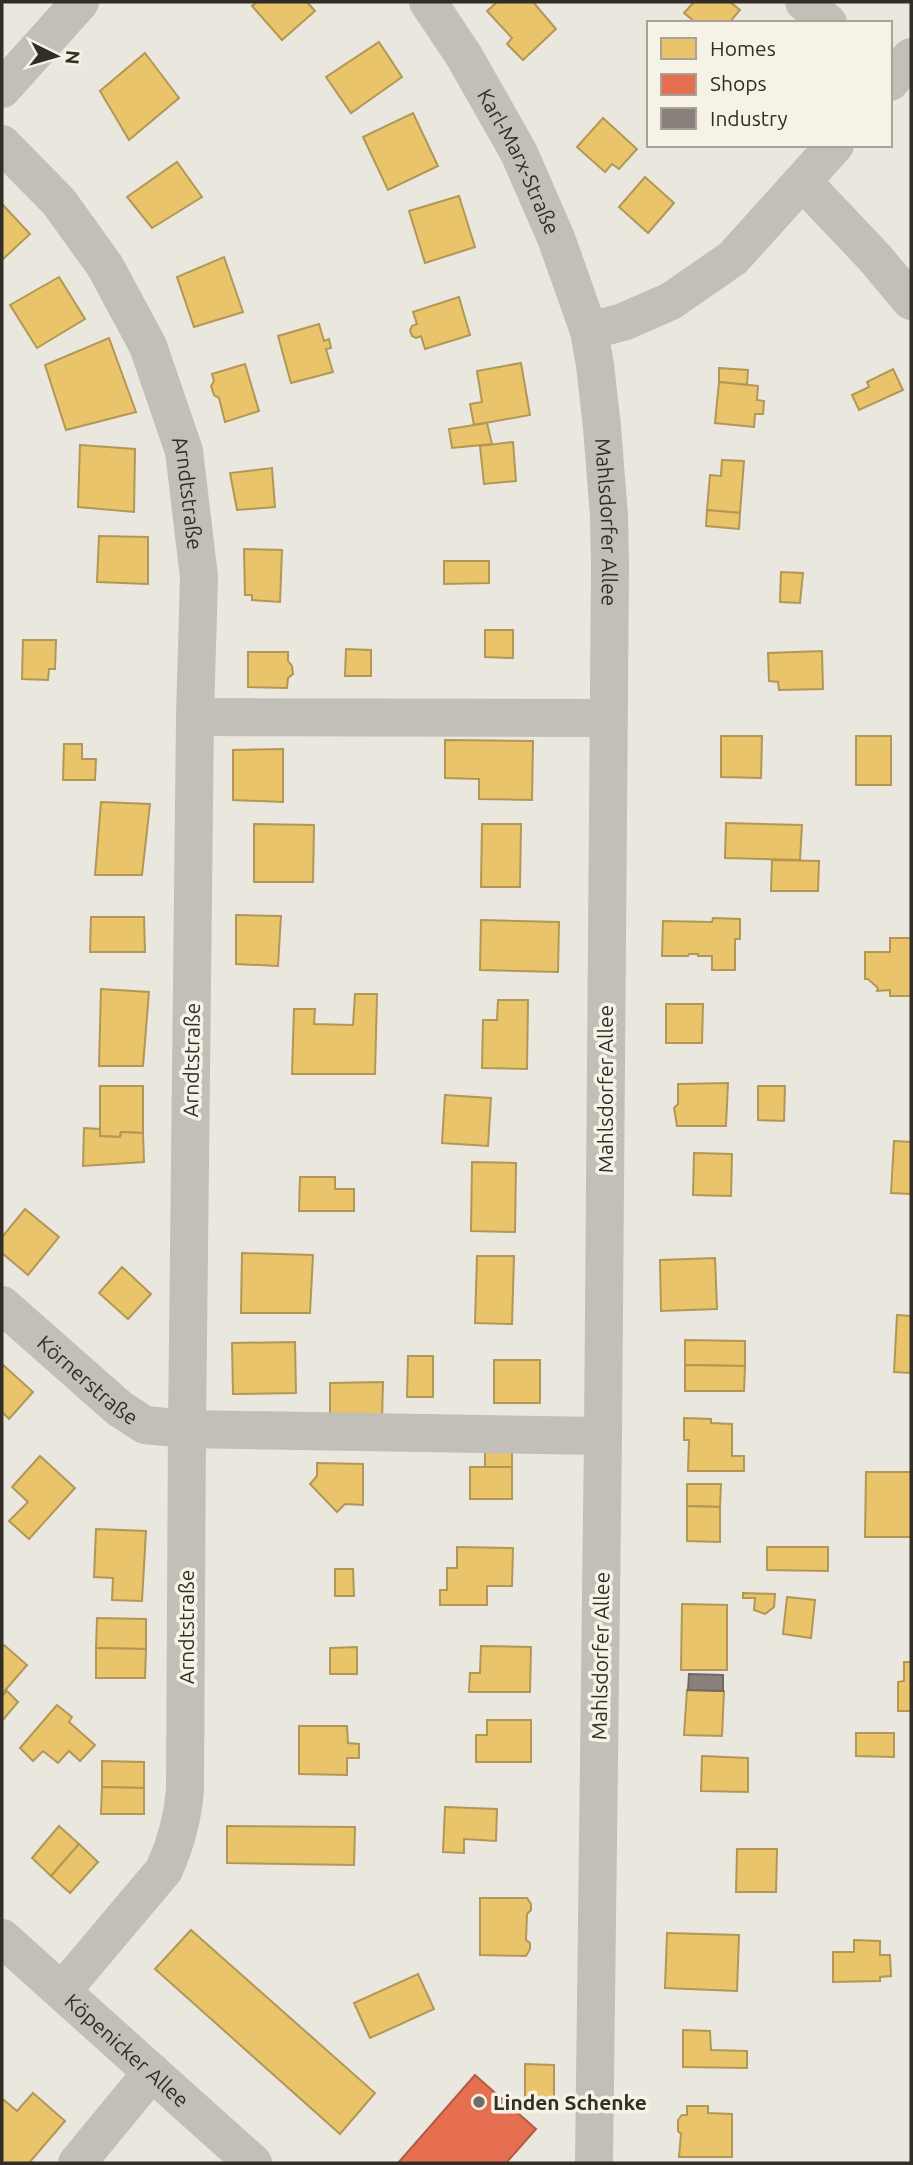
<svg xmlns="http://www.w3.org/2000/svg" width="913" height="2165" font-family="Ubuntu,sans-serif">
<rect width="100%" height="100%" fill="#eae7de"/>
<!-- homes -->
<g fill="#e9c46a" stroke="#b29756" stroke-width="2">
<polygon points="257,2 307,2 315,11 282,40 252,6"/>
<polygon points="497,2 533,2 556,29 523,60 507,44 512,38 487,11"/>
<polygon points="694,2 730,2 740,10 729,23 696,23 684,13"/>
<polygon points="379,42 402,77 351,113 326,77"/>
<polygon points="145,53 179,98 129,140 100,91"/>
<polygon points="413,113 438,166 388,190 363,137"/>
<polygon points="603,118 637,149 619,169 612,164 605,172 577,147"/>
<polygon points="177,162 202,197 152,228 127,197"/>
<polygon points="645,177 674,203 648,233 619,207"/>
<polygon points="459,196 475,247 425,263 409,211"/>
<polygon points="2,204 30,234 2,260"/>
<polygon points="224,257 243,312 194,327 177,277"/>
<polygon points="59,277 85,319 37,348 10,305"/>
<polygon points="459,297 470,335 425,349 421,336 416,338 412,336 410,330 412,326 417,324 413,312"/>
<polygon points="319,324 324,341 329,339 331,348 326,349 333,372 291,383 278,336"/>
<polygon points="109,338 136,412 66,430 45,365"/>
<polygon points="521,363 530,415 474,425 470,404 482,402 477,371"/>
<polygon points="245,364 259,411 225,422 219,398 214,395 211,386 214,381 212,374"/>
<polygon points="719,368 748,370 747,385 719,382"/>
<polygon points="893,369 903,390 859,410 852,395 869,387 867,382"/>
<polygon points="719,382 758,386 757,400 764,401 763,414 755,414 754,427 715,423"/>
<polygon points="487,423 492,444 452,448 449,429"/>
<polygon points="513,442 516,481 484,484 480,446"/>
<polygon points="80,445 135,449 134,512 78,507"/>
<polygon points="722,460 744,461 740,513 707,510 710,475 721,476"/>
<polygon points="272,468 275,507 237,510 230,473"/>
<polygon points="707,510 740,513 739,529 706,526"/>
<polygon points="99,536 148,537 148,584 97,582"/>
<polygon points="244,549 282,550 280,602 252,600 252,595 245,595"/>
<polygon points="444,561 489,561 489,583 444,584"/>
<polygon points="781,572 803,573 800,603 780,602"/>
<polygon points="485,630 513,630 513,658 485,657"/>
<polygon points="23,640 56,640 55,669 49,669 48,680 22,679"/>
<polygon points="346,649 371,650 371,676 345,676"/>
<polygon points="822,651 823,689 779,690 778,682 769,681 768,653"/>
<polygon points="248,652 288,652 288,661 292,666 293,674 288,678 287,688 248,687"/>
<polygon points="721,736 762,736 761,778 721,777"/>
<rect x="856" y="736" width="35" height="49"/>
<polygon points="445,740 533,741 532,800 479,799 479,779 445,778"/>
<polygon points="64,744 82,744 82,759 96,759 95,780 63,780"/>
<polygon points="283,749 283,802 233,800 233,750"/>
<polygon points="101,802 150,804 142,875 95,875"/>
<polygon points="726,823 802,825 800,860 725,858"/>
<polygon points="254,824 314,825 313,882 254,882"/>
<polygon points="482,824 521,824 520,887 481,887"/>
<polygon points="772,860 819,861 818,891 771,891"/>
<polygon points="236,915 281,916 278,966 236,964"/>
<polygon points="91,917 144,917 145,952 90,952"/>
<polygon points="713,918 740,919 740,939 735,939 735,970 712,970 712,956 698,956 698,954 689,954 688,956 662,956 663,921 712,922"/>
<polygon points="481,920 559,922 558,972 480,970"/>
<polygon points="890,938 911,938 911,996 890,996 890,990 877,991 878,988 868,979 865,979 865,952 890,952"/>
<polygon points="101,989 149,992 143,1066 99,1066"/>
<polygon points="355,994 377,994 375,1074 292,1074 294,1009 315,1009 314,1024 353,1025"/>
<polygon points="498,1000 528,1000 527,1069 482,1068 483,1020 497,1020"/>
<polygon points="666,1004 703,1004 702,1043 666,1043"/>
<polygon points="728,1083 726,1126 677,1126 674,1108 678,1104 678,1084"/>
<polygon points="100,1086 143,1086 143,1133 121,1132 120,1137 100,1136"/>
<polygon points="758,1086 785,1086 784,1121 758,1120"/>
<polygon points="445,1095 491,1098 488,1146 442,1143"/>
<polygon points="84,1128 100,1129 100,1136 120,1137 121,1132 143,1133 144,1162 83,1166"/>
<polygon points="894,1141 911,1142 911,1194 891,1193"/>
<polygon points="694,1153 732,1154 731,1196 693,1195"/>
<polygon points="472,1162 516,1163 515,1232 471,1231"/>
<polygon points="300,1177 335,1177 335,1189 354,1189 354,1211 299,1211"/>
<polygon points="25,1209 59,1237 28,1275 2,1253 2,1237"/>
<polygon points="242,1253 313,1255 310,1313 241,1313"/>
<polygon points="477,1256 514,1256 512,1324 475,1323"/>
<polygon points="715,1258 717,1309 661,1311 660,1260"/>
<polygon points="122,1267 151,1294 128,1319 99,1293"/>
<polygon points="897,1315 911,1316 911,1373 894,1372"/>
<polygon points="685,1340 745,1341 745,1366 685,1365"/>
<polygon points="295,1342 296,1393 233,1394 232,1343"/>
<polygon points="408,1356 433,1356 433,1397 407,1397"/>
<rect x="494" y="1360" width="46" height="43"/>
<polygon points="2,1364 33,1392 9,1419 2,1412"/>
<polygon points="685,1365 745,1366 744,1391 685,1391"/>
<polygon points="383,1382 382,1420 330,1420 330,1383"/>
<polygon points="684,1418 711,1419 711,1423 732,1424 732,1456 744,1456 744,1471 688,1471 689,1440 684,1440"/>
<polygon points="485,1449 512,1450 512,1467 485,1467"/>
<polygon points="40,1456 75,1488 29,1539 9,1521 28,1502 12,1487"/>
<polygon points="317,1463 363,1464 363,1505 345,1504 337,1512 310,1484 317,1476"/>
<rect x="470" y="1467" width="42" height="32"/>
<polygon points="866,1472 911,1472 911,1537 865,1537"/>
<polygon points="687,1484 721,1484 720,1507 687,1506"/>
<polygon points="687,1506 720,1507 720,1542 687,1541"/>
<polygon points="96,1529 146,1531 142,1601 112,1600 113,1578 94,1577"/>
<polygon points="457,1547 513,1548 512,1586 487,1586 487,1605 440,1605 440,1590 447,1590 447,1568 457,1568"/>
<polygon points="767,1547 828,1547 828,1571 767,1570"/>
<polygon points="335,1569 353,1569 354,1596 335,1596"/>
<polygon points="743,1593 775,1594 774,1607 765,1614 754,1610 755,1598 743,1598"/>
<polygon points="787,1597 815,1600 811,1638 783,1634"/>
<polygon points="682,1604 727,1605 727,1670 681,1670"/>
<polygon points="97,1618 146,1619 146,1649 96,1648"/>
<polygon points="4,1645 27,1665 2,1694 2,1647"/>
<polygon points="481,1646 531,1647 530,1692 469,1692 470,1673 480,1673"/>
<polygon points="357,1647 357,1674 330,1674 330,1648"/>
<polygon points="96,1648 146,1649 145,1678 96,1678"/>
<polygon points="904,1662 911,1662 911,1711 898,1711 898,1682 904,1681"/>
<polygon points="687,1690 724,1691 722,1736 684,1735"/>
<polygon points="7,1691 18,1702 2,1721 2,1696"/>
<polygon points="57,1705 72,1717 69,1722 95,1745 80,1761 69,1751 58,1763 43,1751 33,1761 20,1748"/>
<polygon points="487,1720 531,1720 531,1762 476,1762 476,1735 487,1735"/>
<polygon points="299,1726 347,1726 348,1743 359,1744 359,1758 347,1758 347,1775 299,1774"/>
<polygon points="856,1733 894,1733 894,1757 856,1756"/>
<polygon points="702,1756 748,1758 748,1792 701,1791"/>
<polygon points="102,1761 144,1762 144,1788 102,1787"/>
<polygon points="102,1787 144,1788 144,1814 101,1814"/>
<polygon points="445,1807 497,1809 496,1841 464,1839 464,1853 443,1852"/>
<polygon points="59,1826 79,1844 51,1876 32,1858"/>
<polygon points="227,1826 355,1827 354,1865 227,1863"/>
<polygon points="79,1844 98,1862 70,1893 51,1876"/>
<polygon points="737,1849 777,1849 776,1892 736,1892"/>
<polygon points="480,1898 527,1898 531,1904 531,1910 527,1914 526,1940 530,1943 530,1949 526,1956 480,1955"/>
<polygon points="191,1930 375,2093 340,2134 155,1969"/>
<polygon points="667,1933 739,1935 737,1991 665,1988"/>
<polygon points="854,1940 880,1941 880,1955 890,1955 891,1976 880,1977 880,1981 833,1982 833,1952 854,1952"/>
<polygon points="418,1974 434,2009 370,2038 354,2003"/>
<polygon points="683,2030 710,2031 711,2050 747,2051 747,2068 683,2067"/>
<polygon points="525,2064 554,2065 554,2099 525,2098"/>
<polygon points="33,2093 65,2121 29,2163 2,2163 2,2102 4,2100 17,2111"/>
<polygon points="687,2106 708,2106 708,2113 732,2114 732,2157 679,2157 681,2134 678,2131 678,2120 682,2115 687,2115"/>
</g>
<!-- shops -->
<polygon fill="#e76f51" stroke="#b15b44" stroke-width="2" points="475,2075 536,2129 506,2163 398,2163"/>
<!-- industry -->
<polygon fill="#8a817c" stroke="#706862" stroke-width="2" points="689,1674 723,1675 723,1691 688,1690"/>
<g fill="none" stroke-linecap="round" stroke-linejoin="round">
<!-- minor -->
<g stroke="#c2bfb8" stroke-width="38">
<path id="s1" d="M 428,2 L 464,56 L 519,153 L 556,238 L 589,331 L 595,365 L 602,427 L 609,516 L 610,566 L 603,1436 L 594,2163"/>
<polyline points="804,2 828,23"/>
<polyline points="890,82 911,57"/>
<polyline points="2,89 80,2"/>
<path id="s2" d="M 2,144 L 59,202 L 105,266 L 148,346 L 184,451 L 199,577 L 195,717 L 187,1429 L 185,1789 C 183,1819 176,1843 164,1870 L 62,1991"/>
<polyline points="803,182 875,258 911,301"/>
<polyline points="589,331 623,322 671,301 733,258 835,145"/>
<polyline points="195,717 608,718"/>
<path id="s3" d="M 2,1305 L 120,1409 L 145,1425 L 187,1429 L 603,1436"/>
<path id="s4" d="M 2,1938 L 253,2163"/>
<polyline points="77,2163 152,2072"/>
</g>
</g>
<!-- markers -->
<circle fill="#726e67" stroke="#f7f2e6" stroke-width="2.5" cx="479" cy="2102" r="7"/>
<g text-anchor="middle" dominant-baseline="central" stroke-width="7" stroke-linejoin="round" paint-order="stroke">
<!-- street labels -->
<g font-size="21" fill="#322d27" stroke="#f7f2e6">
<text stroke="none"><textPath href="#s1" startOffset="184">Karl-Marx-Straße</textPath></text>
<text stroke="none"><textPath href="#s2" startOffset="404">Arndtstraße</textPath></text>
<text stroke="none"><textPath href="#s1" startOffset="560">Mahlsdorfer Allee</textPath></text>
<text transform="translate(191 1060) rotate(-89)">Arndtstraße</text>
<text transform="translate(605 1089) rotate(-90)">Mahlsdorfer Allee</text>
<text stroke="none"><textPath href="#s3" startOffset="114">Körnerstraße</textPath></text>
<text transform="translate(186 1627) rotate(-90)">Arndtstraße</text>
<text transform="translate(600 1656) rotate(-89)">Mahlsdorfer Allee</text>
<text stroke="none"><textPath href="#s4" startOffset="168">Köpenicker Allee</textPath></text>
</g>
<!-- poi labels -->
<g font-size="21" font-weight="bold" fill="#322d27" stroke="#f7f2e6" text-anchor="start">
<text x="493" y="2102">Linden Schenke</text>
</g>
</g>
<!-- border -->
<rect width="913" height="2165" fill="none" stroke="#322d27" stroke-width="7"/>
<!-- legend -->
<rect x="647" y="21" width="245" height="126" fill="#f7f2e6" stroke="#a8a39a" stroke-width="2"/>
<rect x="661" y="38" width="35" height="21" fill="#e9c46a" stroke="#a8a39a" stroke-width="2"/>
<text x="710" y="56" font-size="21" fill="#322d27">Homes</text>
<rect x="661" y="74" width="35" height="21" fill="#e76f51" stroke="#a8a39a" stroke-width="2"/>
<text x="710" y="91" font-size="21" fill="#322d27">Shops</text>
<rect x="661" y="108" width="35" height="21" fill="#8a817c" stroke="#a8a39a" stroke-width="2"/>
<text x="710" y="126" font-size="21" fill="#322d27">Industry</text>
<!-- north arrow -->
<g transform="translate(56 56) rotate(95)" stroke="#f7f2e6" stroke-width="5" paint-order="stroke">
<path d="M0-5L12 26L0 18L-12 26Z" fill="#322d27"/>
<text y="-10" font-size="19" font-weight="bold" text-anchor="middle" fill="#322d27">N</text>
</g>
</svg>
